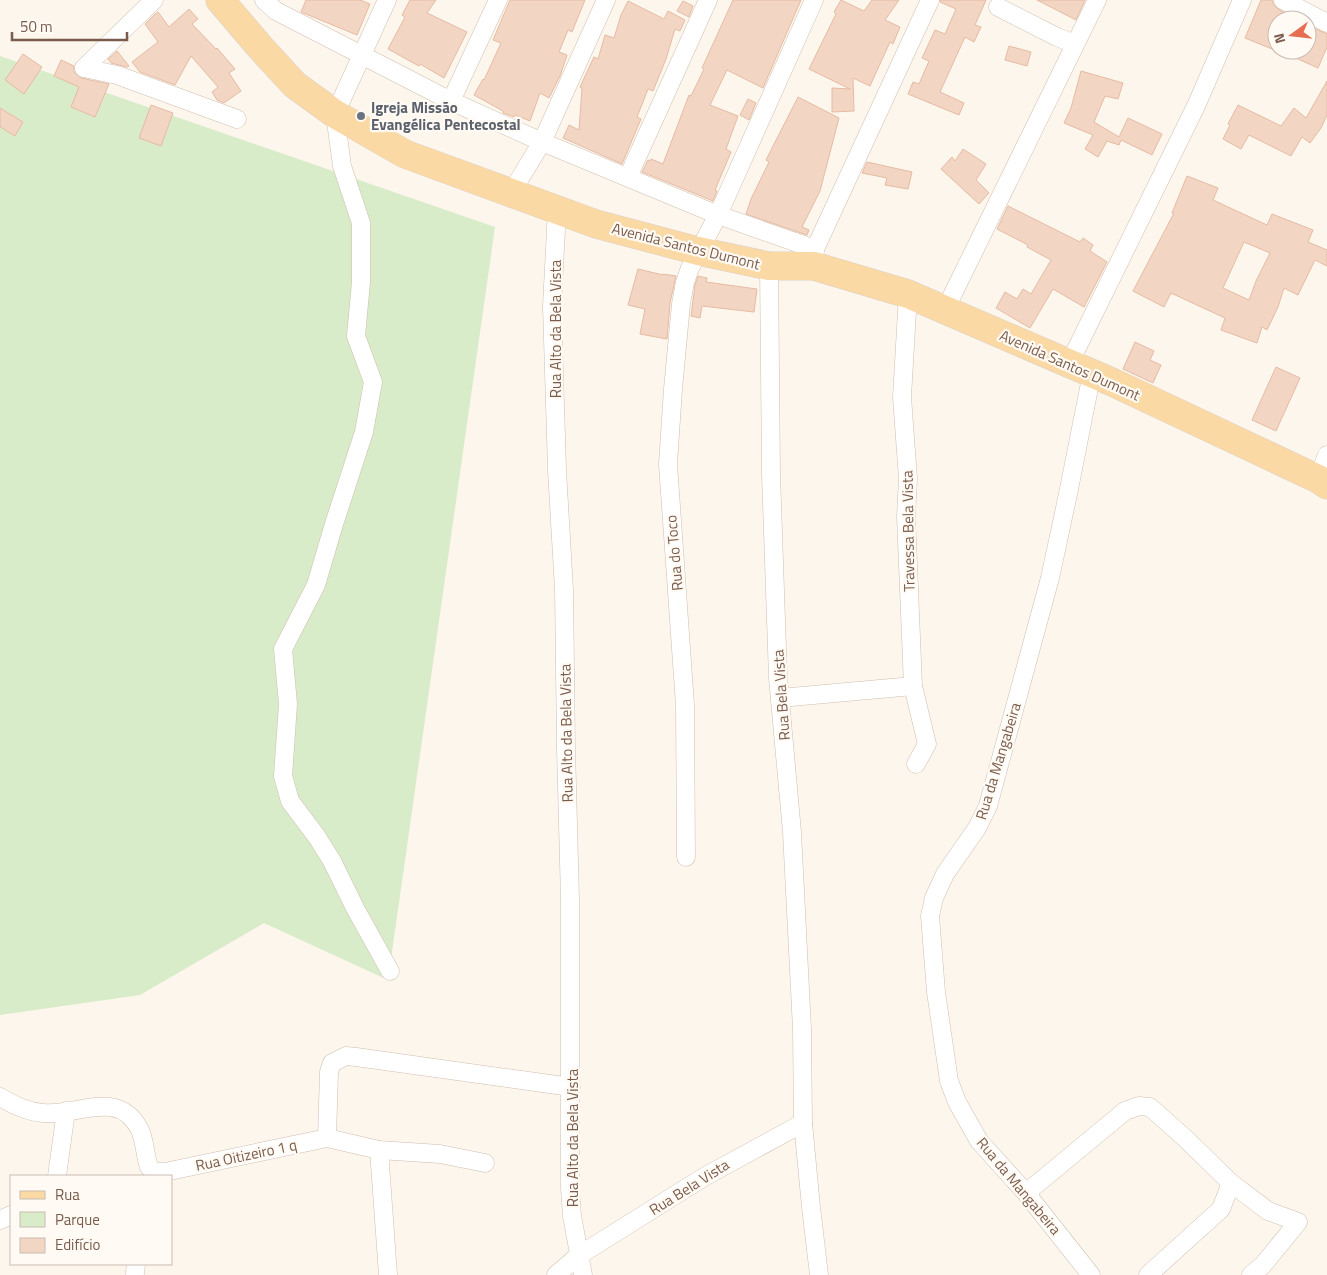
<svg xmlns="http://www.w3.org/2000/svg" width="1327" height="1275" font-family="'Titillium Web',sans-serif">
<rect width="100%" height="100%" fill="#fdf6ec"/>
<!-- green -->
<polygon fill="#d8ecc9" points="0,56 495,227 388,980 264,923 140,995 0,1015"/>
<!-- building -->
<g fill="#f3d5c3" stroke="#e6bba3" fill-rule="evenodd">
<polygon points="306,0 360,0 370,4 357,35 301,12"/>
<polygon points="410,0 436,0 427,13 467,32 444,78 420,64 419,66 388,49 405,17 402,15"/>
<polygon points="510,0 585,0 572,32 568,30 559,52 567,55 560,76 549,98 540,93 530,121 515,115 514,117 503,113 503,111 474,95 483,79 484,80 501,43 493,40"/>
<polygon points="733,0 801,0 763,88 727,70 710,105 738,116 726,149 731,152 715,190 717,191 713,201 642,172 648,160 650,161 651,159 663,164 689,95 691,96 704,69 702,68"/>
<polygon points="841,0 864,11 872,0 899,0 885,20 900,27 893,44 890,42 870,86 853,78 854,111 832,112 832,88 850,89 809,69 836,14 834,12"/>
<polygon points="940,0 986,0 975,25 981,27 974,42 965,37 940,92 964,103 959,115 908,94 913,82 919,84 929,61 922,58 935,30 945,34 956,9 940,2"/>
<polygon points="1037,0 1085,0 1076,20"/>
<polygon points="1261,0 1272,0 1274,5 1278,9 1298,20 1277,20 1277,51 1245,38"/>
<polygon points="628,1 664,19 668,11 685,20 680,31 675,29 666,59 653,91 648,89 637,117 641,119 622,164 563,138 569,125 579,130 582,88 580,87 594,57 598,59 605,35 614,38 621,15"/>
<polygon points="683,1 693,6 689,17 677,11"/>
<polygon points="189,9 198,19 192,24 216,49 217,48 235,69 229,73 241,91 224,103 217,100 212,92 218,87 191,56 175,85 140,72 132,62 158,42 145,24 153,16 158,12 169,27"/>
<polygon points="1307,25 1327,34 1327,47 1318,68 1278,50 1307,50"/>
<polygon points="1009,46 1031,52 1027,66 1005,60"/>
<polygon points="117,51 129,66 127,67 111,63 108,59"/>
<polygon points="23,54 42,67 24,94 5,80"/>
<polygon points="61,60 74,66 74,72 81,78 109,84 95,117 71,107 79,87 54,76"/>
<polygon points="1081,71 1123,83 1118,99 1105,96 1094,122 1119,137 1128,118 1162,134 1152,155 1121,140 1119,145 1107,141 1098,157 1085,149 1093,135 1064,123 1071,108"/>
<polygon points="1327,81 1327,115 1321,128 1310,143 1302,137 1291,156 1249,135 1241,149 1223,139 1230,125 1228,124 1238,105 1281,126 1294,108 1306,118"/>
<polygon points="798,97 839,118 820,191 802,227 809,230 807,235 746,214 751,199 769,162 766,160"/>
<polygon points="748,99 756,103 749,120 740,115"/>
<polygon points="151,105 173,113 161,146 139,138"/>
<polygon points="0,108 23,122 15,136 0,127"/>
<polygon points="963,149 986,164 976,180 989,193 979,204 941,169 952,157 955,161"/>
<polygon points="867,162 912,172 908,189 885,185 887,178 862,173"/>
<path d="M 1187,176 L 1218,188 L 1213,200 L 1267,225 L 1272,214 L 1313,230 L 1308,242 L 1327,250 L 1327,266 L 1315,260 L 1298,295 L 1284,288 L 1278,307 L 1267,330 L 1262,327 L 1257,343 L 1221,330 L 1225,318 L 1171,293 L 1164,307 L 1133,291 L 1174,213 L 1172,213 ZM 1244,242 L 1270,253 L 1256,281 L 1249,300 L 1223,288 Z"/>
<polygon points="1008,206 1080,242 1083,238 1093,245 1090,251 1107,262 1084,307 1053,289 1030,328 996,308 1005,292 1017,299 1023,289 1031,294 1051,260 1027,247 1028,245 997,229"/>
<polygon points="638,269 663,275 663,274 676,276 670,303 667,339 640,334 645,309 628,305"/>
<polygon points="698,276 707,278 706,282 757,289 754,312 702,306 700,318 691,316 695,285"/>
<polygon points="1135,342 1154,351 1150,360 1161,365 1153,383 1123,369"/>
<polygon points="1276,367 1300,378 1276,431 1252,420"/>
</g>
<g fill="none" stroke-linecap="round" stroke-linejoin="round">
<defs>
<g id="minor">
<polyline points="264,0 276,11 451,101 542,142 718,215 815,249"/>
<polyline points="387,0 335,114 342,166 361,223 361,282 356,336 373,382 364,432 334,524 316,585 283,649 288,704 283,776 290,801 317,837 332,861 355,908 390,971"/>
<polyline points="1283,0 1327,23"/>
<polyline points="998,7 1057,37 1075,44"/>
<polyline points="84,68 117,75 237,119"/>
<polyline points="84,68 154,0"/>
<polyline points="451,101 498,0"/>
<polyline points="628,177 708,0"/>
<polyline points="511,193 542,142 606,0"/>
<polyline points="557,210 552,306 557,470 564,590 566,749 570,899 570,1188 572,1216 583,1275"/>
<polyline points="814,261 815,249 930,0"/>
<polyline points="769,266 771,474 778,678 792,832 802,1029 803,1123 811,1207 819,1275"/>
<polyline points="908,294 902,397 908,479 906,516 913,686 927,744 916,764"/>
<polyline points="945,310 1097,0"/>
<polyline points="1069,364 1196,106 1242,0"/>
<polyline points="1318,479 1327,455"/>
<polyline points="780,698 913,686"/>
<polyline points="686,857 685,705 668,464 673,389 681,304 685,282 690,268 718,215 814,0"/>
<path d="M 0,1097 C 13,1105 28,1112 43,1113 C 77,1117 118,1087 140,1130 C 145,1141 145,1156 149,1167 L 154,1172 L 165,1172 L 327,1138 L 379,1150 L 440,1154 L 485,1163"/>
<polyline points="327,1138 329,1072 332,1063 346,1056 356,1057 571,1087"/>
<polyline points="379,1150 388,1275"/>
<polyline points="57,1176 66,1111"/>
<polyline points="1026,1193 1125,1111 1139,1106 1150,1107 1186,1139 1231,1183 1268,1211 1298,1222 1263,1265 1251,1275"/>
<polyline points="0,1220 11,1215"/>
<polyline points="135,1273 136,1264"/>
<polyline points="556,1275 578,1256 704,1177 803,1123"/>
<polyline points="1091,1275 1026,1193 979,1141 957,1102 949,1081 936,992 930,916 934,898 945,874 977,828 988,806 1050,578 1068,494 1092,373"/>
<polyline points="1148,1275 1221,1209 1231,1183"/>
</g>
<polyline id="primary" points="220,0 260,47 295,85 335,114 405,154 596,224 698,251 769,266 814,266 908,294 1112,382 1318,479 1327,485"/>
</defs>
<!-- minor casing -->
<use href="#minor" stroke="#d1beb0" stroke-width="19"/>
<!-- primary casing -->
<use href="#primary" stroke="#dad1cd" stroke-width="29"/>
<!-- minor -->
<use href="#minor" stroke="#fff" stroke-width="18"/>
<!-- primary -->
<use href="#primary" stroke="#fbd9a5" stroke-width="28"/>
</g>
<!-- markers -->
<circle fill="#6b7280" stroke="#fffaf3" stroke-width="2" cx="361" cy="116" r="5"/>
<g text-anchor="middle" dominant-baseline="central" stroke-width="4.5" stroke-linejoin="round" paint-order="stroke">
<!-- worship labels -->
<g font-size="15" font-weight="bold" fill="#5b616d" stroke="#fffaf3" text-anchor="start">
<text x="371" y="107">Igreja Missão<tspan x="371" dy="17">Evangélica Pentecostal</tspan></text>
</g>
<!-- street labels -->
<g font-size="15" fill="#7a5c4d" stroke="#fffaf3">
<text transform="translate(686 246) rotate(14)">Avenida Santos Dumont</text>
<text transform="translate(555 329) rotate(-90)">Rua Alto da Bela Vista</text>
<text transform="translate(1070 365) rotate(24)">Avenida Santos Dumont</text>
<text transform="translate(908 531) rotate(-91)">Travessa Bela Vista</text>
<text transform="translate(674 553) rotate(-95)">Rua do Toco</text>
<text transform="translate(781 695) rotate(-94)">Rua Bela Vista</text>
<text transform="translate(566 733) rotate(-91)">Rua Alto da Bela Vista</text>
<text transform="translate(998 761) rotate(-73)">Rua da Mangabeira</text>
<text transform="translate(572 1138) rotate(-90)">Rua Alto da Bela Vista</text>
<text transform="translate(246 1155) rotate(-12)">Rua Oitizeiro 1 q</text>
<text transform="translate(1019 1186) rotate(50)">Rua da Mangabeira</text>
<text transform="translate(689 1187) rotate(-32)">Rua Bela Vista</text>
</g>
</g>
<!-- legend -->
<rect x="10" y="1175" width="162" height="90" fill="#fffaf3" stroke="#cabbb1"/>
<rect x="20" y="1191" width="25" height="8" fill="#fbd9a5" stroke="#cabbb1"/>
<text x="55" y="1200" font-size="15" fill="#7a5c4d">Rua</text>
<rect x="20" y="1212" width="25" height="15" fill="#d8ecc9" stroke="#cabbb1"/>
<text x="55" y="1225" font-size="15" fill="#7a5c4d">Parque</text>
<rect x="20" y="1238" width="25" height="15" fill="#f3d5c3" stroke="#cabbb1"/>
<text x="55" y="1250" font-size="15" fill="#7a5c4d">Edifício</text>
<!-- north arrow -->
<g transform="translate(1292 35) rotate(255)"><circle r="24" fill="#fffaf3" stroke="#cabbb1"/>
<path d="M0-4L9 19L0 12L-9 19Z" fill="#e76f51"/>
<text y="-8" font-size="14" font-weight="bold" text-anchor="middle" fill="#7a5c4d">N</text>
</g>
<!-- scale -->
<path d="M12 32v8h115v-8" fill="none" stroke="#7a5c4d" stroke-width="2.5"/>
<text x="20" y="32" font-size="15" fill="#7a5c4d" stroke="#fffaf3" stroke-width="4" paint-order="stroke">50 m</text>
</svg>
